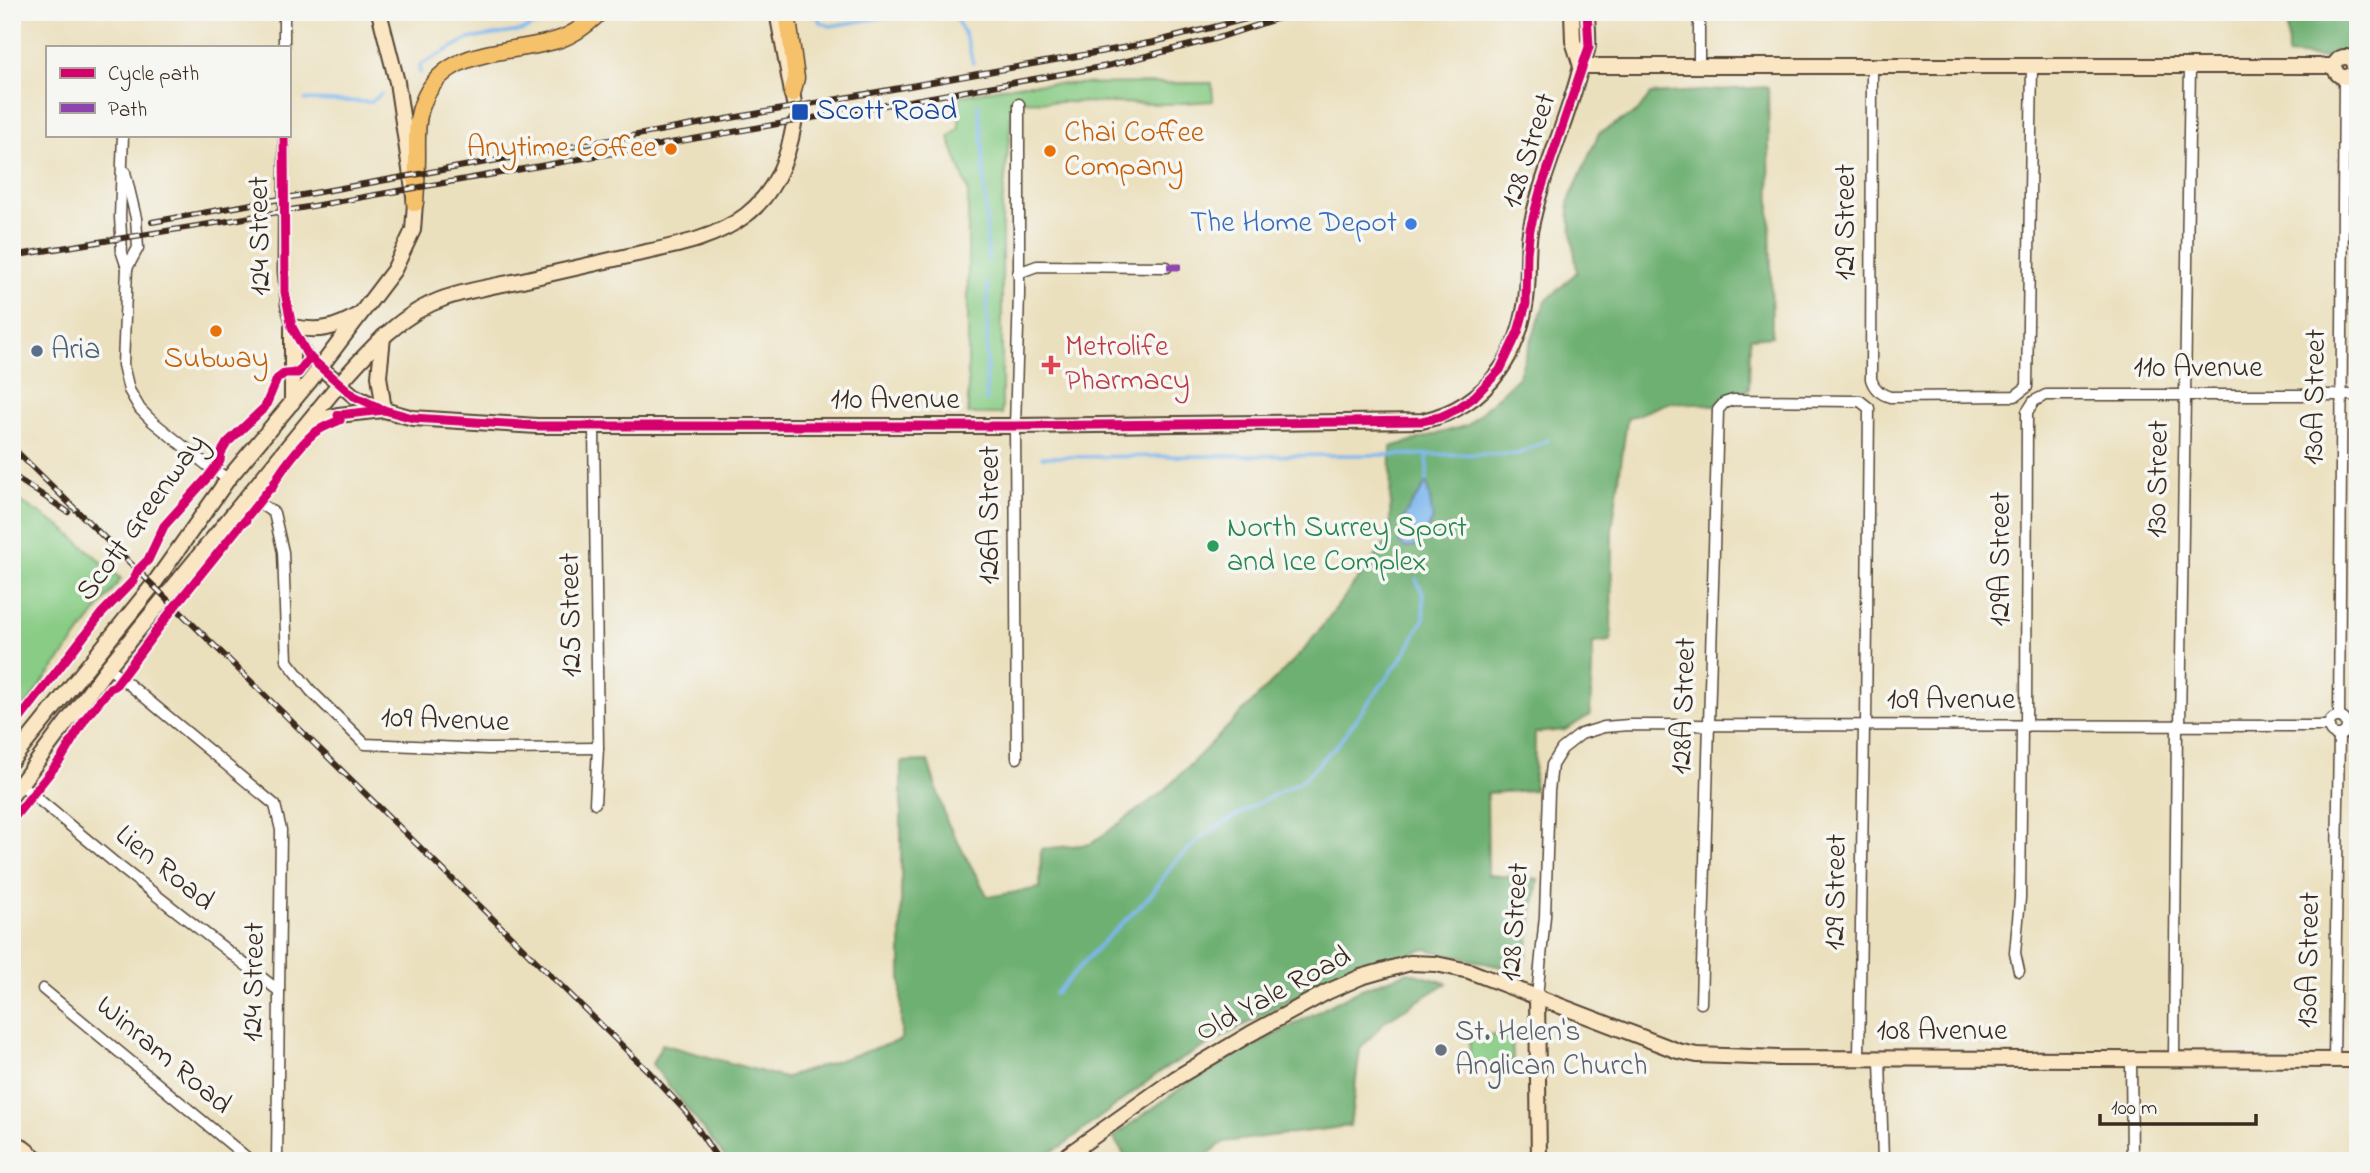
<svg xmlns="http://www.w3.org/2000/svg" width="2370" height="1173" font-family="'Indie Flower',sans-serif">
<rect width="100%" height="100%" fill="#f6f6f2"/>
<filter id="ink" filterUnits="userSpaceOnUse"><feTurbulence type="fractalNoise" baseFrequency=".0143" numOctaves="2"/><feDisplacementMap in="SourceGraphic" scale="14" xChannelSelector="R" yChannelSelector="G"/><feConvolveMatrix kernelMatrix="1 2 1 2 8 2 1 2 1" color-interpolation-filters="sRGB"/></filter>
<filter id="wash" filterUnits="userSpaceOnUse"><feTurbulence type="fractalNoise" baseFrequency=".00686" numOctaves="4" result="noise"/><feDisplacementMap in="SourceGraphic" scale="28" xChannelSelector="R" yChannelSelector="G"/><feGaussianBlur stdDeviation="1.57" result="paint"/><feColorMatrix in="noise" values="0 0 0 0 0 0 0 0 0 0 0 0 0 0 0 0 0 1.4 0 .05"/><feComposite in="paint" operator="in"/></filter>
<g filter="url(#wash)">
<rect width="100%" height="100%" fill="#ebe0be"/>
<!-- green -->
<g fill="#88cc85" stroke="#627b52" stroke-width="2">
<polygon points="1212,83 1213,101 1167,104 1013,101 1002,208 1002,414 968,414 968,190 949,138 959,128 960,96 1022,84"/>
<polygon points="12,496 64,529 121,579 12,723"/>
<polygon points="1470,1034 1512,1036 1513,1065 1469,1064"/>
</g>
<!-- forest -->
<g fill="#6eb072" stroke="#546d48" stroke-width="2">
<polygon points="2287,12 2358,12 2358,52 2340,52 2328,58 2288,55"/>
<polygon points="1768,87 1772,336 1750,338 1749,390 1714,405 1670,402 1627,419 1612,530 1611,641 1593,643 1590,715 1565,730 1535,733 1534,790 1487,793 1488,875 1538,879 1526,959 1501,967 1426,949 1339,973 1164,1069 1062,1146 1033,1161 728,1161 652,1064 662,1044 784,1078 901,1040 901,762 928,761 947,822 988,897 1040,888 1041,849 1091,844 1165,790 1304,650 1390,537 1391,447 1468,425 1518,377 1545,302 1577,272 1568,203 1599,133 1637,112 1651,94"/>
<polygon points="1408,972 1447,983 1385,1021 1360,1049 1350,1126 1224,1142 1199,1161 1128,1161 1113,1137 1199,1075 1359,990"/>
</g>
<!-- water -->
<path fill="#7eb7ee" stroke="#5c7086" stroke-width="2" d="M 1427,481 L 1433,519 L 1420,545 L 1405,548 L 1399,543 C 1399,513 1414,505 1427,481 Z"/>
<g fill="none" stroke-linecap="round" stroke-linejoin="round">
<!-- stream -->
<g stroke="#7eb7ee" stroke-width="3.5">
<polyline points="816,12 820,22 830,26 919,12"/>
<path d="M 949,12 C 965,27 968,43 973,63"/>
<polyline points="420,73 420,65 468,39 520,31 547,21"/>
<polyline points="305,100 371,102 381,94"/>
<polyline points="978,104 982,132 988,260"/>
<polyline points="986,401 988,284"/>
<polyline points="1042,457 1518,454 1548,440"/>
<polyline points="1427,481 1427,455"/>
<polyline points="1055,994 1099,946 1151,895 1173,864 1204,835 1253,806 1303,780 1338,744 1406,652 1424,618 1423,594 1416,579"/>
</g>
</g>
</g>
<g filter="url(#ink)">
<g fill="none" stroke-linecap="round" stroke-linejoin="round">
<defs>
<g id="street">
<polyline points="1699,12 1699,65"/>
<polyline points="284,47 284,12"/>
<path d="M 1872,65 L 1871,379 C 1874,389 1880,394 1890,397 L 2015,396 L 2027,387 L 2032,65"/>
<polyline points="123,135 120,217 122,253 127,268 123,365 129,390 140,409 152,421 208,466 228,479"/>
<polyline points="284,135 283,271 286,305 292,327 308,356 321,368"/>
<polyline points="125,172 136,218 138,248 127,268"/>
<polyline points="1018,273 1037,266 1167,267"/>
<polyline points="594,426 598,748 595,803"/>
<polyline points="249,496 274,513 283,552 287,661 311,691 365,744 488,749 598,748"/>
<polyline points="108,667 275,805 281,830 277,1161"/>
<polyline points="2339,717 2344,77"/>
<circle cx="2338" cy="726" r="9"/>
<polyline points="2026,726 2027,412 2034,401 2046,395 2358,395"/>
<polyline points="2180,726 2190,66"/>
<polyline points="1017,758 1015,426 1019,294 1019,104"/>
<polyline points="20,784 120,867 279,991"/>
<polyline points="2019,971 2015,953 2020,898 2022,726"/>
<polyline points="43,989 251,1161"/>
<polyline points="1537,997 1545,916 1549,791 1552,765 1562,749 1581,734 1604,727 1629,725 2329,726"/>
<polyline points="1701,1003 1718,410 1724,403 1733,400 1855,401 1860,401 1869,408 1866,725"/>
<polyline points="1859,1058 1864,725"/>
<polyline points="1880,1059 1883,1161"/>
<polyline points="2131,1059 2132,1161"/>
<polyline points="2174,1059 2177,726"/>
<polyline points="2334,1060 2339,736"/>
</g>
<g id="secondary">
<polyline points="777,12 794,103"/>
<polyline points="1572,12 1573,41 1581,66"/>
<circle cx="2345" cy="67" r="10"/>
<polyline points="1581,66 2334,66"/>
<polyline points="383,337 379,376 384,410"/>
<path d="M 321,368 L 354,396 L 384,410 L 413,418 L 537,426 L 1015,426 L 1422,421 C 1454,414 1481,397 1500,370 C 1513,352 1522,327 1525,306 C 1530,282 1526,256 1530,232 C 1540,178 1565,127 1579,74 C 1581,64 1588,54 1588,44 C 1589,34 1587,23 1587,12"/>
<path d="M 292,403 L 292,327 C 319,332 334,329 358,315"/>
<polyline points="310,422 338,415 383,410"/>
<polyline points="12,760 153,585 228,479 309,382 394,270 413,230 415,203 397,82 379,12"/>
<path d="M 12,795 L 108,667 L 339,384 C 369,350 401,313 445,298 C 469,290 494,286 518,281 C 557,272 597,263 637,254 C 674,246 715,239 746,215 C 775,193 788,159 794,124"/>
<polyline points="1537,997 1539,1161"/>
<polyline points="12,1139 40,1161"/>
<polyline points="1059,1161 1176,1078 1250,1034 1327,992 1361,977 1410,963 1436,964 1469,971 1678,1051 1697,1055 1779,1058 2358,1060"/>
</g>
<g id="primary">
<polyline points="787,12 796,78 792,94"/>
<path d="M 415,203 C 416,187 417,170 417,154 C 417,139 416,126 420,111 C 438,48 499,55 550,42 C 569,38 586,26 600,12"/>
</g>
</defs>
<!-- street casing -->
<use href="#street" stroke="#554536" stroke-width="13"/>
<!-- secondary casing -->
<use href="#secondary" stroke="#554536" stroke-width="18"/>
<!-- primary casing -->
<use href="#primary" stroke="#554536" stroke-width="19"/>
<!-- street -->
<use href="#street" stroke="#fff" stroke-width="10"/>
<!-- secondary -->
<use href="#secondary" stroke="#fbe6c4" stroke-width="14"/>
<!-- primary -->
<use href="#primary" stroke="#f5c16b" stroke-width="16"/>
<defs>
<g id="rail">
<polyline points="152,222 1111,50 1154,42 1246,19"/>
<polyline points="12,256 228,221 1107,66 1218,38 1297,12"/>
<polyline points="12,447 650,1073 687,1113 719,1161"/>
<polyline points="12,475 68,512"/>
</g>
</defs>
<!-- rail casing -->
<use href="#rail" stroke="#3b2a1e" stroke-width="6"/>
<!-- rail -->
<use href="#rail" stroke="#f6f6f2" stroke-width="3.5" stroke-dasharray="10" stroke-linecap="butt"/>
<!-- quiet -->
<polyline stroke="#8e44ad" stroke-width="7" stroke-dasharray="14 7" stroke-linecap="butt" points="1167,267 1184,267"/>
<defs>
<g id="cycleway">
<polyline points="284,135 285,292 292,327 308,356 354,396 384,410 413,418 537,426 1015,426 1422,421 1440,417 1457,409 1474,397 1500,370 1518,332 1526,304 1527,253 1530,229 1540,192 1589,47 1587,12"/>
<polyline points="12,729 101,614 133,581 138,570 148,560 164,526 208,477 220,461 221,453 227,443 265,407 277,379 285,373 298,373 310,357"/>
<path d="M 12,820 L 61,759 L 85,719 L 110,688 L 115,686 L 175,606 L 242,523 L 246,521 L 246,518 L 270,488 L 272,488 C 278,473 302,443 314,433 C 322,427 331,424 340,420 L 338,415 L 384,410"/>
</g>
</defs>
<!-- cycleway casing -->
<use href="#cycleway" stroke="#f6f6f2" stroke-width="13"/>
<!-- cycleway -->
<use href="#cycleway" stroke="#d6006c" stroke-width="9"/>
</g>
</g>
<!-- markers -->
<rect fill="#1a4fb4" stroke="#f6f6f2" stroke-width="2.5" x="791" y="103" width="18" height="18" rx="3.5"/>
<g fill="#e8710a" stroke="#f6f6f2" stroke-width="2.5">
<circle cx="671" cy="149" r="7"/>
<circle cx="1050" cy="151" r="7"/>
<circle cx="216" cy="331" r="7"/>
</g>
<circle fill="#3f7fe0" stroke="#f6f6f2" stroke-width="2.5" cx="1411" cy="224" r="7"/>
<circle fill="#5c6f8a" stroke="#f6f6f2" stroke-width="2.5" cx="37" cy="351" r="7"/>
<path fill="#e0444e" stroke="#f6f6f2" stroke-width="2.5" d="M1047.5 354.5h7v7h7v7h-7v7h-7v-7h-7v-7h7z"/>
<circle fill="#2e9e5b" stroke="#f6f6f2" stroke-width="2.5" cx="1213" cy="546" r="7"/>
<circle fill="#6b7280" stroke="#f6f6f2" stroke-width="2.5" cx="1441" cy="1050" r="7"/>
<g text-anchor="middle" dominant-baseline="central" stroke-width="7" stroke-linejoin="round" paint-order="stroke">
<!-- transit labels -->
<g font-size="30" fill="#164399" stroke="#f6f6f2" text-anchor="start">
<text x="816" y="112">Scott Road</text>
</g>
<!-- food labels -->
<g font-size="30" fill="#c56008" stroke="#f6f6f2" text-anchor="start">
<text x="1064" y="134">Chai Coffee<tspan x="1064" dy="34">Company</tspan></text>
<text x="657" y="149" text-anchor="end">Anytime Coffee</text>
<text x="216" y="360" text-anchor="middle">Subway</text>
</g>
<!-- street labels -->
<g font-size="30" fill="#3b2a1e" stroke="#f6f6f2">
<text transform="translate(1530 151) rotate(-72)">128 Street</text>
<text transform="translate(1847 222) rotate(-90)">129 Street</text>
<text transform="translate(261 236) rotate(-91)">124 Street</text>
<text x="2198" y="369">110 Avenue</text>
<text transform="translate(2316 397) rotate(-89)">130A Street</text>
<text x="895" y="401">110 Avenue</text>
<text transform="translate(2159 479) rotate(-89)">130 Street</text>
<text transform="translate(991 515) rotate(-90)">126A Street</text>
<text transform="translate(142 518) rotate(-54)">Scott Greenway</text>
<text transform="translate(2002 559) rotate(-90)">129A Street</text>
<text transform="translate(572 615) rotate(-91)">125 Street</text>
<text x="1951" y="701">109 Avenue</text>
<text transform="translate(1685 706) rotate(-88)">128A Street</text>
<text transform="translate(445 721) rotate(2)">109 Avenue</text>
<text transform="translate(164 869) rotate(39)">Lien Road</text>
<text transform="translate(1837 892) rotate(-89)">129 Street</text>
<text transform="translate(1516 922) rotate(-86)">128 Street</text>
<text transform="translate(2310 960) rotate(-89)">130A Street</text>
<text transform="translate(255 982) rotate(-89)">124 Street</text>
<text transform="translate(1274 995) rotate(-28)">Old Yale Road</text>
<text x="1942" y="1032">108 Avenue</text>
<text transform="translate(163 1056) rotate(40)">Winram Road</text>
</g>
<!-- shop labels -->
<g font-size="30" fill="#366cbe" stroke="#f6f6f2" text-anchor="end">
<text x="1397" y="224">The Home Depot</text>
</g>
<!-- health labels -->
<g font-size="30" fill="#be3a42" stroke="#f6f6f2" text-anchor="start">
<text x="1065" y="348">Metrolife<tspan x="1065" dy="34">Pharmacy</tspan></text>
</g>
<!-- service labels -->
<g font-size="30" fill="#4e5e75" stroke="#f6f6f2" text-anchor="start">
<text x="51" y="351">Aria</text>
</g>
<!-- leisure labels -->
<g font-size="30" fill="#27864d" stroke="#f6f6f2" text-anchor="start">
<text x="1227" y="529">North Surrey Sport<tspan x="1227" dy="34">and Ice Complex</tspan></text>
</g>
<!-- worship labels -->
<g font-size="30" fill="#5b616d" stroke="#f6f6f2" text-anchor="start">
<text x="1455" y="1033">St. Helen's<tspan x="1455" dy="34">Anglican Church</tspan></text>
</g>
</g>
<!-- margin -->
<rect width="2370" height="1173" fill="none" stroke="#f6f6f2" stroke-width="42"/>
<!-- legend -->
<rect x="46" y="46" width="245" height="91" fill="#f6f6f2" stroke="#aba49d" stroke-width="2"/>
<rect x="60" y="68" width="35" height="10" fill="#d6006c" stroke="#aba49d" stroke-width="2"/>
<text x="108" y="80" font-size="21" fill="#3b2a1e">Cycle path</text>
<rect x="60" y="103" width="35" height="10" fill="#8e44ad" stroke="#aba49d" stroke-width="2"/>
<text x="108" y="116" font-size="21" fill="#3b2a1e">Path</text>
<!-- scale -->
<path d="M2100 1114v10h156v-10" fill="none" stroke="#3b2a1e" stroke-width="3.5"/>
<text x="2111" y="1114" font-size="21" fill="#3b2a1e" stroke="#f6f6f2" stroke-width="5" paint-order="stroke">100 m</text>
</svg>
